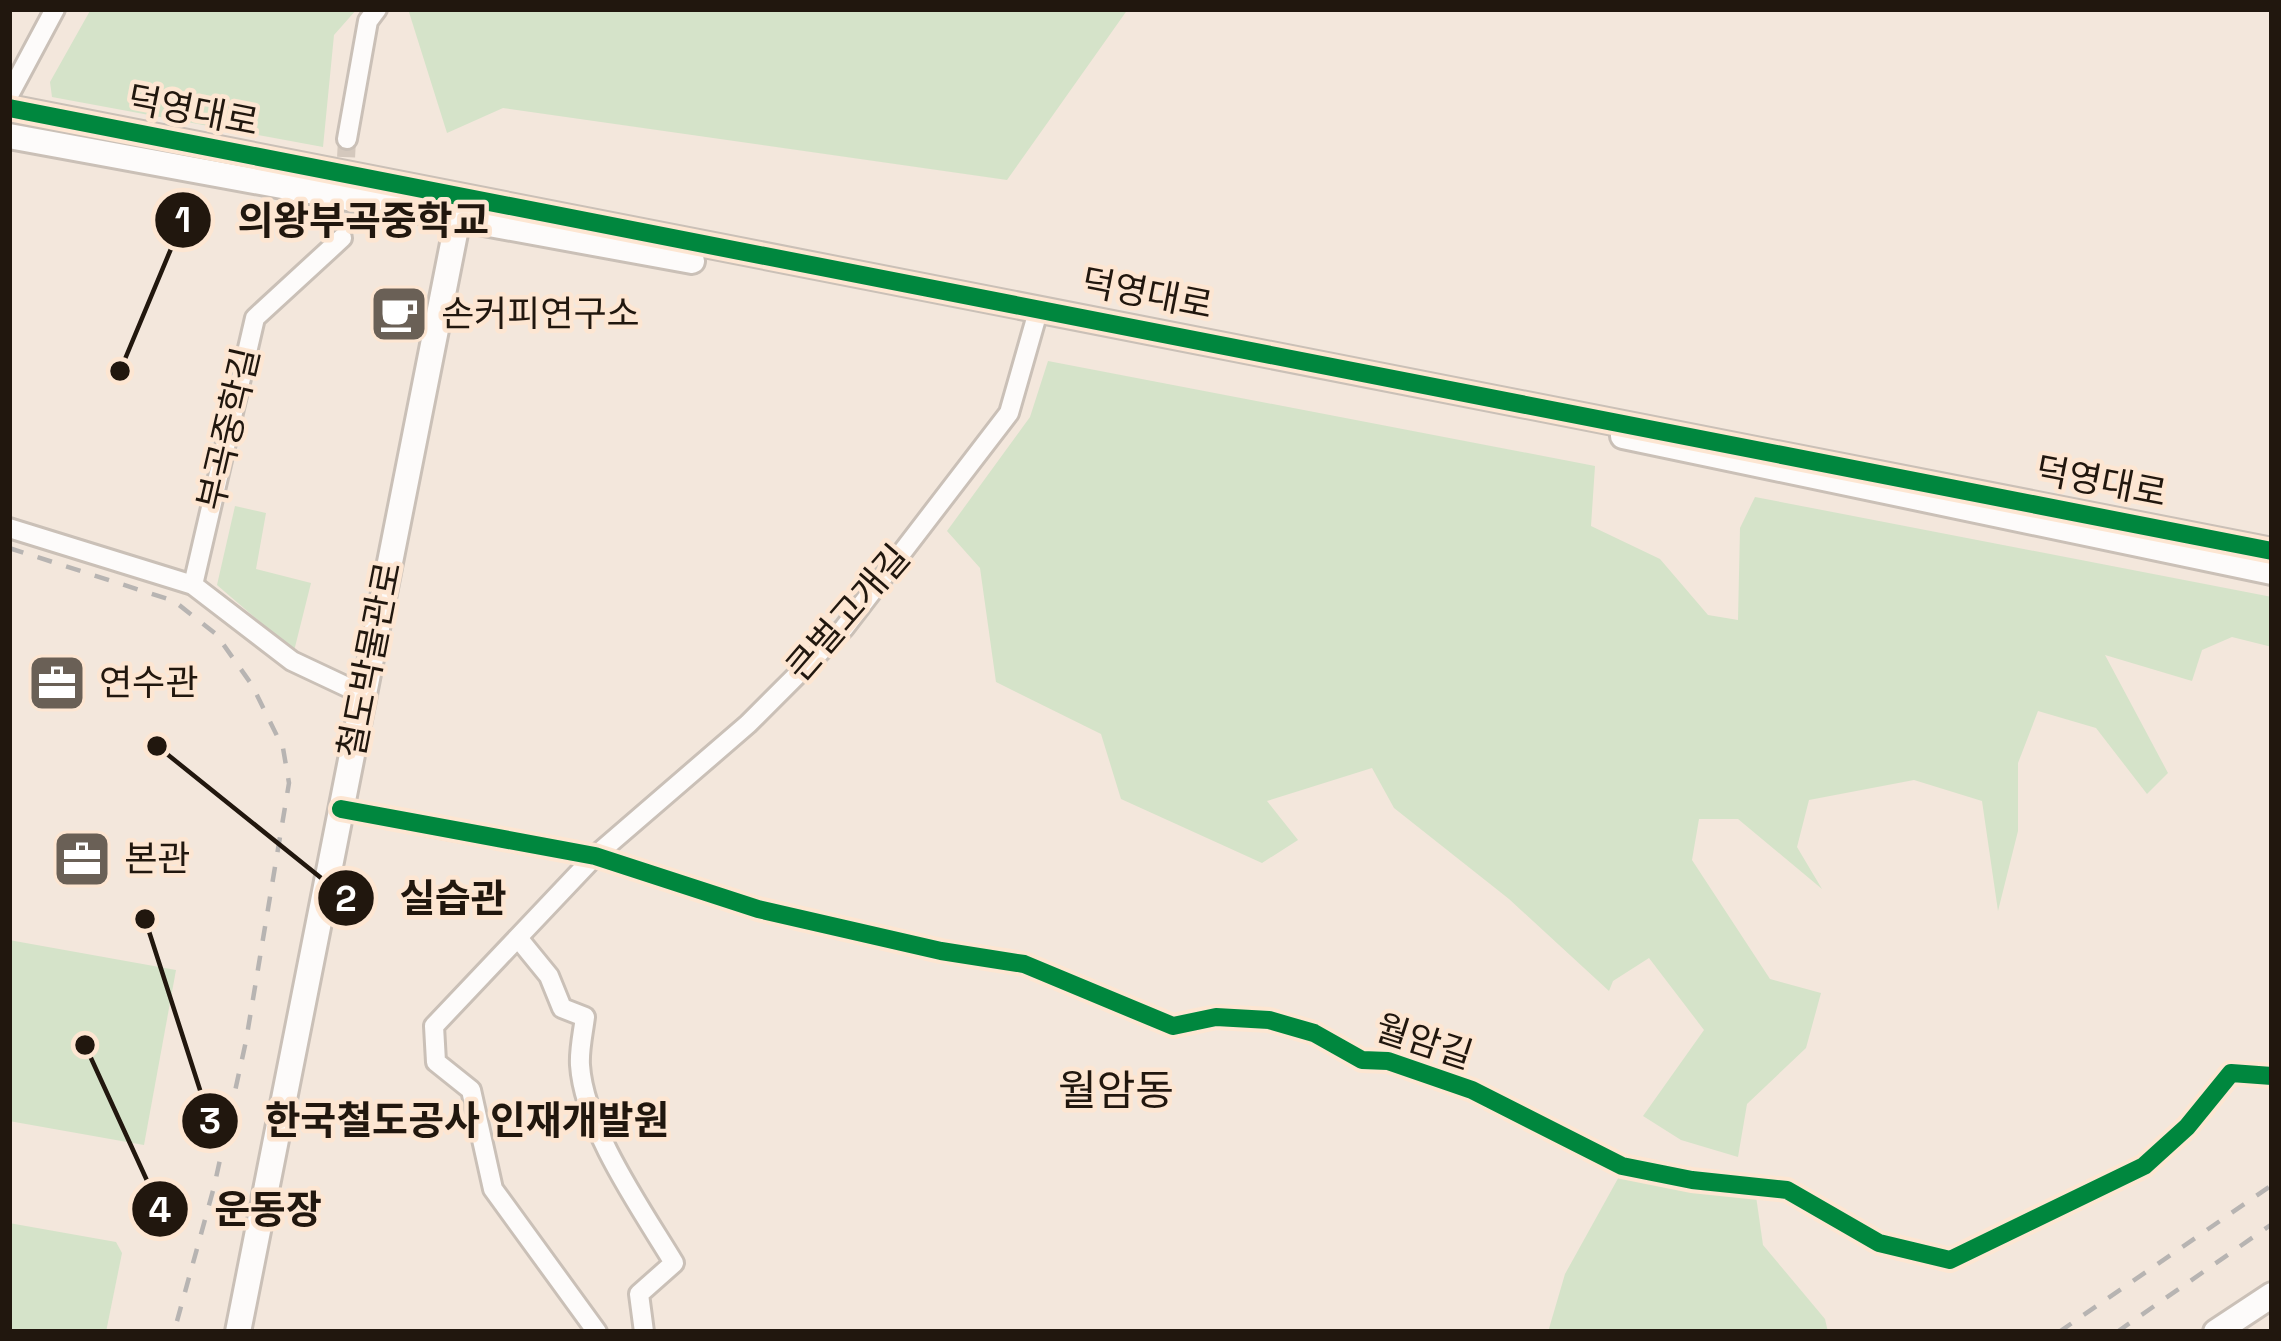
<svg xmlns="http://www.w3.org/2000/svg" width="2281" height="1341" font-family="'Space Grotesk','Noto Sans KR',sans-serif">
<rect width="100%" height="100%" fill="#f3e7dc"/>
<!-- green -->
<g fill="#d5e3c9">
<polygon points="91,9 357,9 334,35 323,147 52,97 50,82"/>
<polygon points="408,9 1128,9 1007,180 503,108 447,133"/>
<polygon points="1048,361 1595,466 1591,526 1660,559 1708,615 1738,620 1740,528 1755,497 2272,597 2272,647 2232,637 2202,650 2192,681 2105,655 2168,773 2147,794 2096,728 2038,711 2018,763 2018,831 1998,911 1982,801 1914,780 1809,800 1797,847 1822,889 1738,819 1699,819 1692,860 1770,979 1821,993 1806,1048 1747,1104 1738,1157 1681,1140 1643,1116 1704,1030 1649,958 1613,981 1609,991 1509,899 1394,808 1372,768 1267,801 1298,840 1262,863 1121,799 1101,734 996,682 980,568 947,531 1030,417"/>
<polygon points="235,506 266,513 256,569 311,583 294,651 217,585"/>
<polygon points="9,940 176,970 144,1145 9,1121"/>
<polygon points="1621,1173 1679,1188 1756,1196 1763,1245 1825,1319 1828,1332 1548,1332 1565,1274"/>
<polygon points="9,1223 116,1242 122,1253 106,1332 9,1332"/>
</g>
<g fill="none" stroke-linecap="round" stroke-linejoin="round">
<!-- minor-tunnel -->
<g stroke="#d4c8bd" stroke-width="18" stroke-dasharray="18 9" stroke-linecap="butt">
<polyline points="342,238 347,139"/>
<polyline points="384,817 424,825"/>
</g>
<defs>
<g id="minor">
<polyline points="9,95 55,9"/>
<polyline points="347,139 368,21 377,9"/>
<polyline points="9,528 193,585 292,661 360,693"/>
<polyline points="193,585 255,318 342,238"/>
<polyline points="341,809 384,817"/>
<polyline points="424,825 595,856 758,909 941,951 1024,964 1173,1026 1216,1017 1269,1020 1314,1033 1362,1060 1388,1061 1472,1090 1622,1166 1692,1180 1787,1190 1879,1243 1950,1260 2144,1166 2187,1127 2231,1073 2272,1076"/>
<path d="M 518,938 L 549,976 L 562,1008 L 585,1017 C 583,1033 579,1050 580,1065 C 584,1128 642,1210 674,1263 L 639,1294 L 644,1332"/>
<polyline points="597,1332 493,1189 471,1090 436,1062 434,1026 595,856 748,724 844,628 1009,413 1039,308"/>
</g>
<g id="tertiary">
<path d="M 9,108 C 763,259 1519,398 2272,551"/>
<polyline points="9,136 692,261"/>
<polyline points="1623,436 2272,572"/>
<polyline points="238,1332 460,208"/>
<polyline points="2216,1332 2272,1295"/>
</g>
</defs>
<!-- minor casing -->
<use href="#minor" stroke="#cac0b7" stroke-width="24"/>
<!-- tertiary casing -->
<use href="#tertiary" stroke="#cac0b7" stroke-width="30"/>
<!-- minor -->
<use href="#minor" stroke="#fdfbfa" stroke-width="18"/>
<!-- tertiary -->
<use href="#tertiary" stroke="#fdfbfa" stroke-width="24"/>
<!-- rail -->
<g stroke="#b7b4b2" stroke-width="4.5" stroke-dasharray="15 15" stroke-linecap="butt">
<polyline points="9,548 174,601 216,634 252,685 283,748 289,783 246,1041 214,1187 174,1332"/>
<polyline points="2059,1332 2272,1185"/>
<polyline points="2117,1332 2272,1224"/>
</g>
<defs>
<g id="cycleway">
<path d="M 9,108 C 763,259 1519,398 2272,551"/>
<polyline points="341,809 595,856 758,909 941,951 1024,964 1173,1026 1216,1017 1269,1020 1314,1033 1362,1060 1388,1061 1472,1090 1622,1166 1692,1180 1787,1190 1879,1243 1950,1260 2144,1166 2187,1127 2231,1073 2272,1076"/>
</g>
</defs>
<!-- cycleway casing -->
<use href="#cycleway" stroke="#fde6d2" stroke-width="26"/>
<!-- cycleway -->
<use href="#cycleway" stroke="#00873e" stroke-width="18"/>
</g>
<!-- icons -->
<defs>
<symbol id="cafe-square" viewBox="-11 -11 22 22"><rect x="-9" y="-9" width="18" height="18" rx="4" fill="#6a6056" stroke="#fde6d2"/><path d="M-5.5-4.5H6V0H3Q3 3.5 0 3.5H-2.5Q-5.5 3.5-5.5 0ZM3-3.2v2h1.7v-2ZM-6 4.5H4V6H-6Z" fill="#fff"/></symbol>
<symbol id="office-square" viewBox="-11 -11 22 22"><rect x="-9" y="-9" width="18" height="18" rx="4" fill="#6a6056" stroke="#fde6d2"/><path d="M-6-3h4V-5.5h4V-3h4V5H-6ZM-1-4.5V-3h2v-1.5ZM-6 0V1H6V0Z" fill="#fff"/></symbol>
</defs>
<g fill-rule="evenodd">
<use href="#cafe-square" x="366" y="281" width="66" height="66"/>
<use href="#office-square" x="24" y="650" width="66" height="66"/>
<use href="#office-square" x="49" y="826" width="66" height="66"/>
</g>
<g text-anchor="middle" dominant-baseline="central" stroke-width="9" stroke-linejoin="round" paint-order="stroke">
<!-- street labels -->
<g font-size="36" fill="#21170e" stroke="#fde6d2">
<text transform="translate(193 111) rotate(11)">덕영대로</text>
<text transform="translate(1147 294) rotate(11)">덕영대로</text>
<text transform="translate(229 429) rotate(-77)">부곡중학길</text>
<text transform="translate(2101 482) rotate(11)">덕영대로</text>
<text transform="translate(848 613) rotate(-49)">큰벌고개길</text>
<text transform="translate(370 660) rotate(-79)">철도박물관로</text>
<text transform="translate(1424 1042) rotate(18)">월암길</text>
</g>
<!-- poi labels -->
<g font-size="36" fill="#21170e" stroke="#fde6d2" text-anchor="start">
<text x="441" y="314">손커피연구소</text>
<text x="99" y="683">연수관</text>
<text x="124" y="859">본관</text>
</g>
<!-- quarter labels -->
<g font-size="42" fill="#21170e" stroke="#fde6d2">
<text x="1116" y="1090">월암동</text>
</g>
</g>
<!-- callouts -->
<path fill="none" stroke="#21170e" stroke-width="4.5" d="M120 371L183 220M157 746L346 898M145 919L210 1121M85 1045L160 1209"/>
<g fill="#21170e" stroke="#fde6d2" stroke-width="4.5">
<circle cx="120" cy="371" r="12"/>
<circle cx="157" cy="746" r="12"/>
<circle cx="145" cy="919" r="12"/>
<circle cx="85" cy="1045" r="12"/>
<circle cx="183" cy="220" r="30"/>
<circle cx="346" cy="898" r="30"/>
<circle cx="210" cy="1121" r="30"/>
<circle cx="160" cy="1209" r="30"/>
</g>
<g font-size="36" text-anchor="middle" font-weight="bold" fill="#fff">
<text x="183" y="232">1</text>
<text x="346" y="911">2</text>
<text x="210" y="1133">3</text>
<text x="160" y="1222">4</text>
</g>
<g font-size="39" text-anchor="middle" font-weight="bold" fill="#21170e" stroke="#fde6d2" stroke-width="9" stroke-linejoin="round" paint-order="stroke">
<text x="363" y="234">의왕부곡중학교</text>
<text x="453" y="912">실습관</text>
<text x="467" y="1134">한국철도공사 인재개발원</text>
<text x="268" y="1223">운동장</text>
</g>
<!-- border -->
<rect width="2281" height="1341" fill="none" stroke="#21170e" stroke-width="24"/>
</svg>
